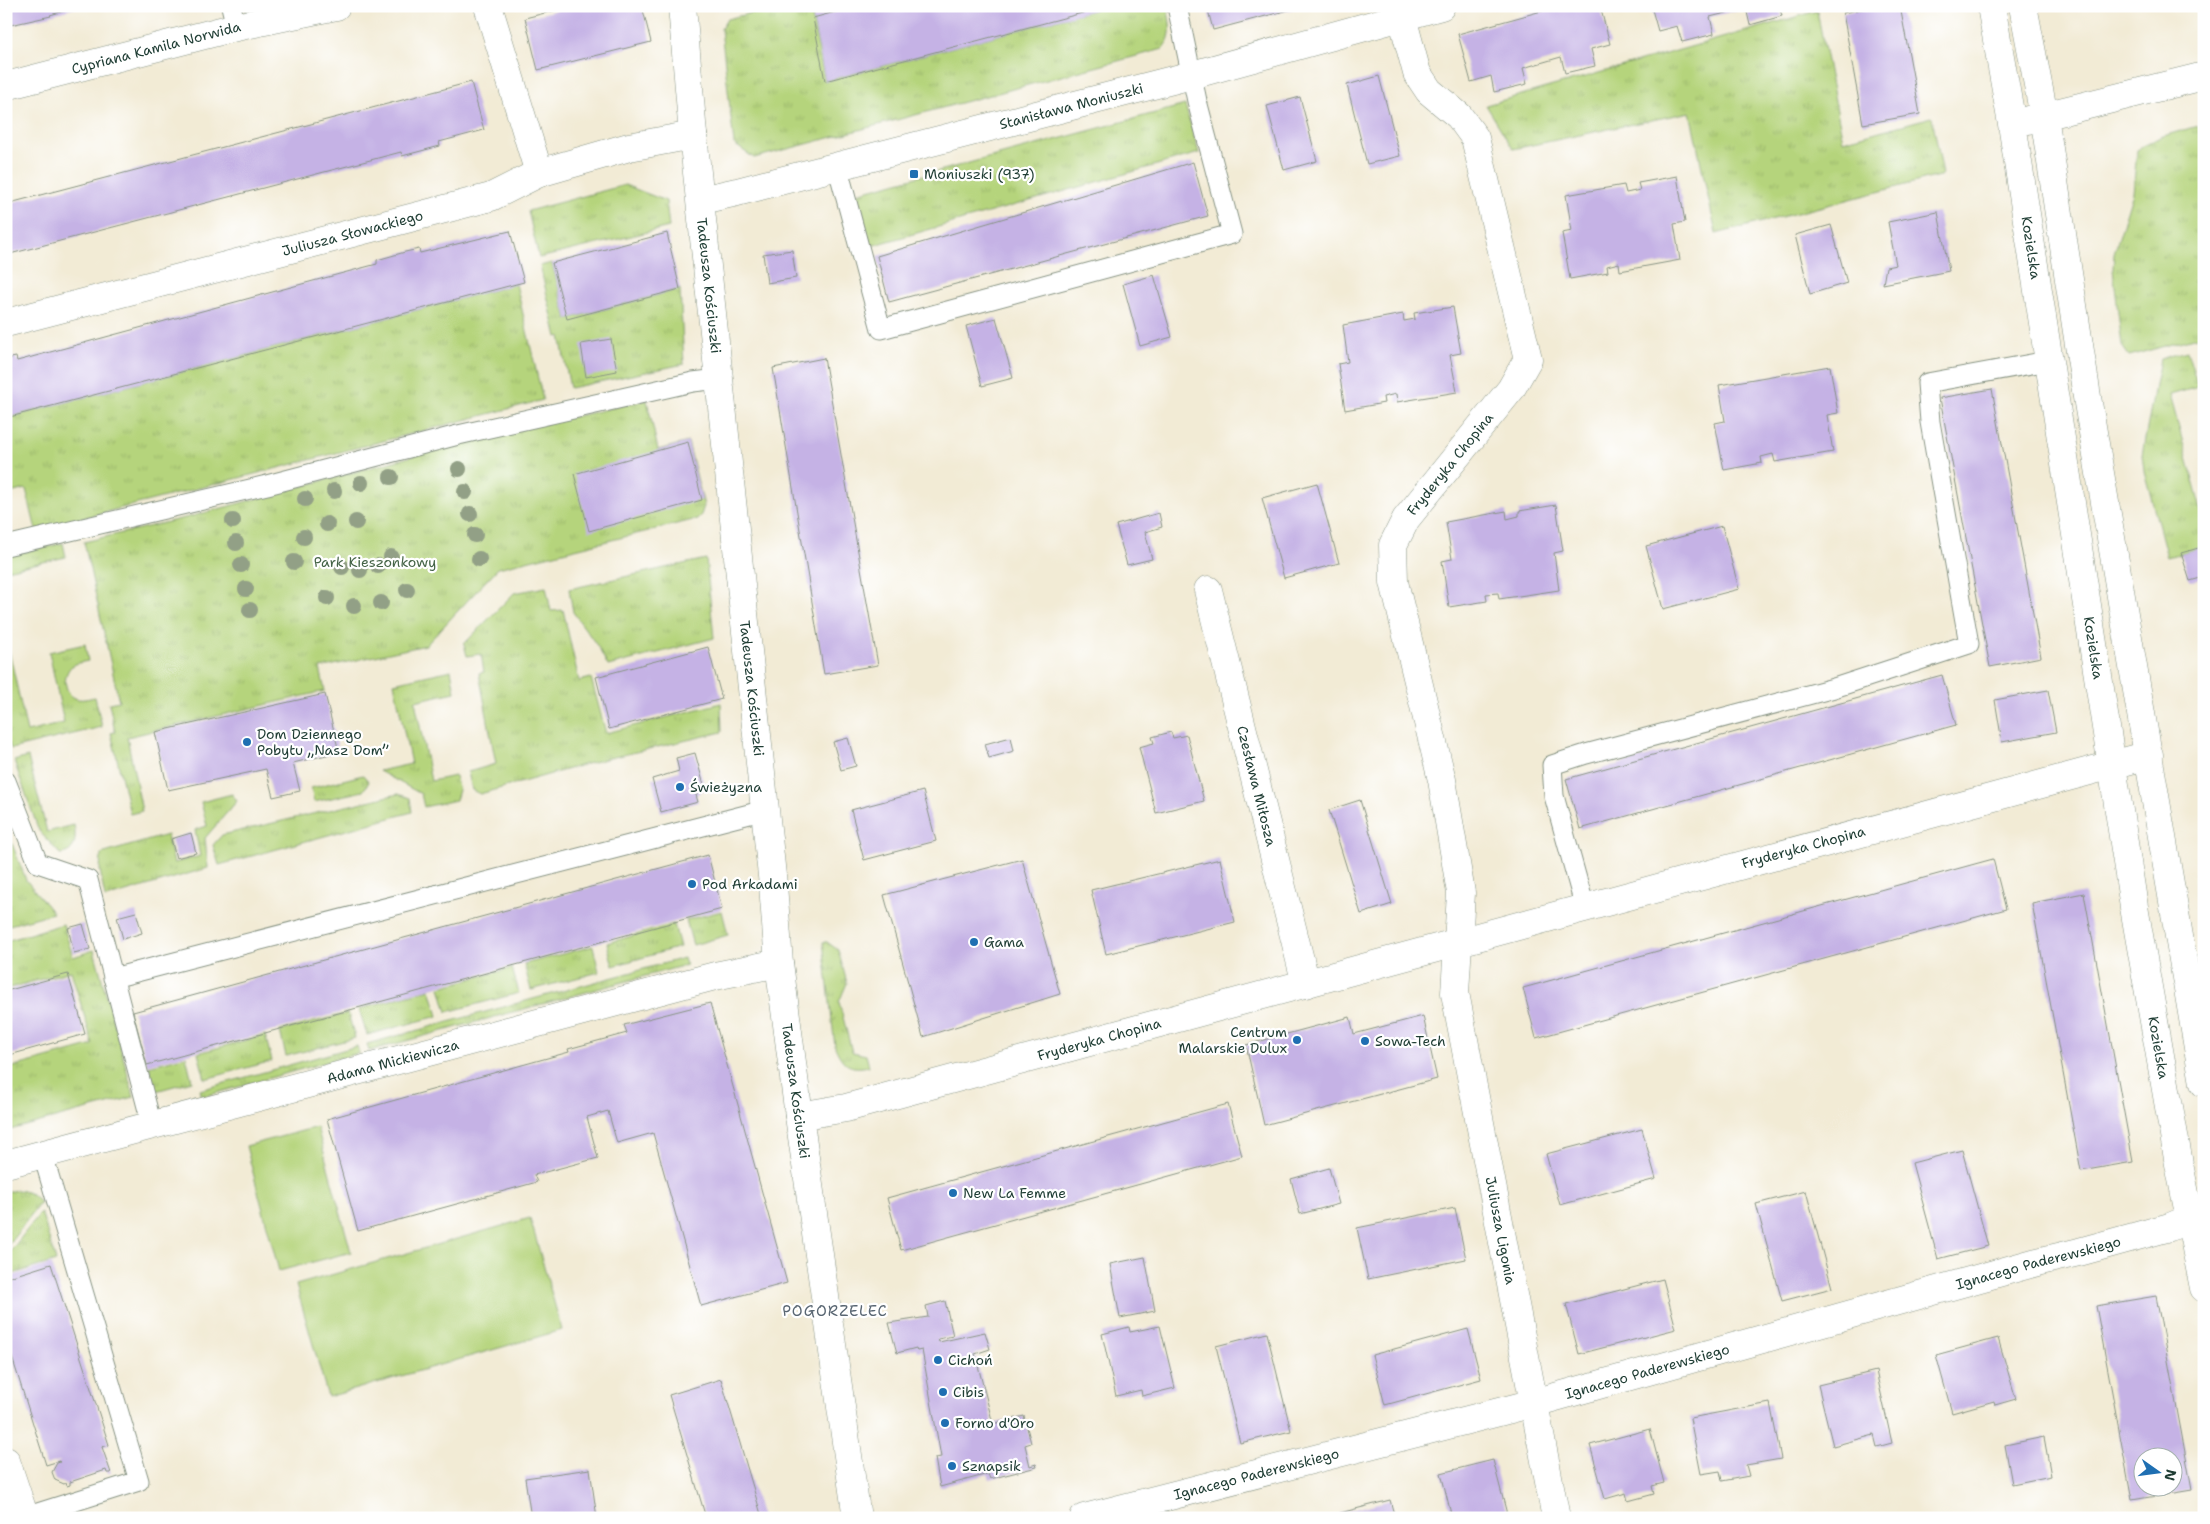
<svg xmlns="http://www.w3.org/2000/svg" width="2210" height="1524" font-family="'Shantell Sans',sans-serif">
<defs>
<pattern id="grass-tufts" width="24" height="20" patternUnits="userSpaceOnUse" patternTransform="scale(1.25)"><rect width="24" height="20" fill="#b5d47c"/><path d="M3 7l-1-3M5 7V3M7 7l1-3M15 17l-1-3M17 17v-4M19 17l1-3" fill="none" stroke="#9bb76c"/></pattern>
</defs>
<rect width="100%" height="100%" fill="#fff"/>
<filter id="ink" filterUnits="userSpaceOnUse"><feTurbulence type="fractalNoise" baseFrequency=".02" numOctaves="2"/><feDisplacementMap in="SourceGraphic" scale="10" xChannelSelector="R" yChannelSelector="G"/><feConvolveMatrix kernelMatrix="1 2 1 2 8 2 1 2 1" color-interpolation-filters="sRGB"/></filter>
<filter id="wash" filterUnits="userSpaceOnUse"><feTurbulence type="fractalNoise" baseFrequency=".0096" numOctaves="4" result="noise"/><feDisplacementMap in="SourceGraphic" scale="20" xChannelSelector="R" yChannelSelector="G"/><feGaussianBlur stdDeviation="1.12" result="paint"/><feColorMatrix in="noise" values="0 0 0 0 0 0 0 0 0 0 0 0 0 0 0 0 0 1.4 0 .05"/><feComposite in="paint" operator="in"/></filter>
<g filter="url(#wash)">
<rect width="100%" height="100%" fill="#f2ebd5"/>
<!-- grass -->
<g fill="url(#grass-tufts)" stroke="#6a8858">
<path d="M 779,6 L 810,6 L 825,81 L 1108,6 L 1167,6 C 1170,22 1174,35 1163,49 L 754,158 L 734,144 L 721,29 L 727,19 Z"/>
<polygon points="1817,11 1843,141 1932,117 1943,175 1716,234 1690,112 1513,149 1486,105"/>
<polygon points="1185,105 1199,153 871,246 857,193"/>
<polygon points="2204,124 2204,335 2129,356 2122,346 2113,269 2114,253 2133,193 2137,150 2160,137"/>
<polygon points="625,185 666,201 669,227 539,258 528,211"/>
<polygon points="552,263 567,319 680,289 684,364 570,388 560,336 557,337 540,266"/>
<polygon points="516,284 543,400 36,530 26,489 6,494 6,418"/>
<polygon points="2187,351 2198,387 2170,395 2204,520 2204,547 2167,557 2144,471 2142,455 2160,359"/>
<polygon points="647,400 658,450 688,442 704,506 701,515 697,519 498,568 426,645 320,668 325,691 127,737 142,811 130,814 111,733 115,732 109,703 119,701 84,542 189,517 468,441"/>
<polygon points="63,543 66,557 6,570 6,556"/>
<polygon points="706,559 714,638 608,666 598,647 573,612 569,589"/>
<polygon points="546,587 551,611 563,610 579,681 591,678 606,733 721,703 722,732 597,761 480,794 472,790 468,772 496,764 479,673 484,672 481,654 467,656 464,644 514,593"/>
<path d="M 85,644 L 88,661 C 83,662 76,663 72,666 C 62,674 64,693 75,698 C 81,701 89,698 95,697 L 102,727 L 11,749 L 6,737 L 6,647 L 8,646 L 27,732 L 64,723 L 49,652 Z"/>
<polygon points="451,670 455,692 415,701 431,781 455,776 459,790 456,800 424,807 421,794 379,771 411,764 394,683"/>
<path d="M 28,757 L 47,832 L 74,825 C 76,837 77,853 60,854 L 39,831 L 14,761 Z"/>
<polygon points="363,775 369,782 363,791 314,802 311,788"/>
<polygon points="232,794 237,801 205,838 208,868 105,898 100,870 101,854 167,835 174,863 200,856 195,830 207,826 201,802"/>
<polygon points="398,794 410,798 412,812 219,865 213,845 222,835"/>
<polygon points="6,828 26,880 53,913 6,926"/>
<polygon points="722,911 728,935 693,945 686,920"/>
<polygon points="63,924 73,957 94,950 134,1097 6,1131 6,1069 93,1045 71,971 6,989 6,941"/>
<polygon points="674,924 680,947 613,966 607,943"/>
<path d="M 823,942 L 827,942 L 838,950 L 847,983 L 839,1002 L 852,1052 L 866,1055 L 869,1066 C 849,1070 843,1065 835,1047 Z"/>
<polygon points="593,946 599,972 531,990 524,964"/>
<polygon points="684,958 686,965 369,1051 367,1044"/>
<polygon points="512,968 519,993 447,1012 440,987"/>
<polygon points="430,989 438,1016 367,1035 359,1009"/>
<polygon points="348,1013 355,1038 286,1056 280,1031"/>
<polygon points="265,1035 272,1061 205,1079 198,1053"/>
<polygon points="357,1046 359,1053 202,1097 200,1090"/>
<polygon points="186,1056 192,1081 156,1091 149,1066"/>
<path d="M 17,1190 C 26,1191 35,1194 40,1203 L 6,1248 L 6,1192 Z"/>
<polygon points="41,1212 56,1261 6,1276 6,1257"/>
</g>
<!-- pitch -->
<g fill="#b5d47c" stroke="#6a8858">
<polygon points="317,1127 351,1252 279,1271 246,1146"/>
<polygon points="530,1218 562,1330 328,1397 296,1285"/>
</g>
<g id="blocks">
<!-- building -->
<g fill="#c5b2e5" fill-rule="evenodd">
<polygon points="6,6 78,6 78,7 50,15 51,16 6,26"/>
<polygon points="573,6 642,6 651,42 538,70 525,18"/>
<polygon points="857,6 1105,6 1105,7 825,81 813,18"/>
<polygon points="1207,6 1300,6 1300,7 1213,30"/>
<polygon points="1560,6 1600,6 1610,44 1591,49 1595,66 1565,73 1561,57 1523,68 1527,84 1494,92 1491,76 1471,82 1458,34"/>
<polygon points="1651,6 1779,6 1782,16 1750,25 1746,8 1710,17 1714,34 1682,42 1677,26 1658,31"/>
<polygon points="1875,6 1900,6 1920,114 1863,124 1843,13"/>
<polygon points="1379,76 1400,156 1367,164 1347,85"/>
<polygon points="471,82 484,130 439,142 440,146 402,156 401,152 6,255 6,204"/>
<polygon points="1300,97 1317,161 1284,170 1267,106"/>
<polygon points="1193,162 1208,216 889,302 877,256"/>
<polygon points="1677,176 1685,222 1674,224 1680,260 1620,271 1619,263 1607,266 1608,272 1570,279 1562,233 1572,231 1566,195 1624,185 1626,193 1640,190 1638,183"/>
<polygon points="1938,212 1949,271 1883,284 1886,267 1896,265 1888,222"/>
<polygon points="1831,225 1847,283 1810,294 1795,235"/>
<polygon points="510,231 524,282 6,418 6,359 16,357 17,361 302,284 377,264 377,260 405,252 419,249 420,253"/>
<polygon points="667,233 680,289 567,319 552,263"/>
<polygon points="792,250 796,278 767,283 763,254"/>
<polygon points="1154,275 1172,337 1140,346 1123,284"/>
<polygon points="1453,307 1461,353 1450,355 1457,392 1397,402 1396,394 1383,397 1384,403 1345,410 1338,364 1348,362 1343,325 1403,314 1404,321 1415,319 1414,313"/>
<polygon points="996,318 1013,378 982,386 966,326"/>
<polygon points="611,339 617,371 586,377 581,344"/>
<polygon points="824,358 878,665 824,674 773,368"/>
<polygon points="1830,366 1838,413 1827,415 1833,452 1775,462 1773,454 1761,457 1762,463 1724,470 1715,423 1725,421 1719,385"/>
<polygon points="1992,389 2041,657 1990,667 1940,398"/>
<polygon points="688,442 702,500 589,531 574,474"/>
<polygon points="1317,483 1339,563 1284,578 1262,498"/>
<polygon points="1556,505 1563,551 1554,553 1559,590 1499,599 1498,593 1486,594 1487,601 1449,607 1442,561 1452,559 1446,522 1506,511 1507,519 1519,516 1519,511"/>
<polygon points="1159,513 1162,527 1145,532 1152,559 1127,565 1116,525"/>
<polygon points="1722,526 1739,589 1663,609 1646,546"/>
<polygon points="2202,547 2204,577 2190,581 2181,553"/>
<polygon points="708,647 722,699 609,729 596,677"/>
<polygon points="1942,675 1956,725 1580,829 1566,779"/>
<polygon points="2048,690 2056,732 2002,742 1995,700"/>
<polygon points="325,694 339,752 293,763 300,791 273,797 266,769 168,790 155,732"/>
<polygon points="1171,732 1173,738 1187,735 1204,801 1156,813 1139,747 1154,743 1152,737"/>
<polygon points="1011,737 1014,751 989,758 985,744"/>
<polygon points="848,738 856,766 841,770 833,742"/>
<polygon points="695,753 705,789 696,795 698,802 661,812 652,779 679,771 676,758"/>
<polygon points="923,791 936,841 864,860 851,810"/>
<polygon points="1360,800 1392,904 1361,914 1329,810"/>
<polygon points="191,833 196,853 176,858 171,839"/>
<polygon points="708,855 722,909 147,1065 133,1012"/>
<polygon points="1022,859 1060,994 923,1037 884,895"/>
<polygon points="1220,859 1235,922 1106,954 1091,890"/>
<polygon points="1993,859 2006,909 1536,1038 1523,988"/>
<polygon points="2084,893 2133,1162 2081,1171 2032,903"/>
<polygon points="136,912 142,933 123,939 117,917"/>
<polygon points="83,924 90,949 74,953 68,928"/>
<polygon points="68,974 85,1034 6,1056 6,991"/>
<polygon points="710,1003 787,1283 701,1306 653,1133 617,1143 608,1111 587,1117 598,1158 534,1175 537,1182 358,1231 327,1119 569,1052 568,1049 627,1033 624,1025"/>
<polygon points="1423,1016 1437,1079 1264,1125 1246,1045 1350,1017 1354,1034"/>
<polygon points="1228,1104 1242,1156 901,1250 887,1198"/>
<polygon points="1642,1129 1656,1179 1560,1205 1546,1154"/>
<polygon points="1962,1150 1988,1246 1938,1259 1912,1163"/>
<polygon points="1329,1168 1339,1204 1300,1214 1291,1179"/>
<polygon points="1806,1191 1832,1288 1782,1301 1756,1204"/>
<polygon points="1455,1208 1466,1259 1368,1279 1357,1228"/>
<polygon points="1145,1257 1155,1311 1120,1318 1110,1264"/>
<polygon points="51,1264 109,1445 102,1447 111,1473 107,1473 106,1470 70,1482 70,1485 67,1486 66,1483 64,1484 55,1480 52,1472 57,1463 60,1462 59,1461 46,1465 6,1338 6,1278"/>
<polygon points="1663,1279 1676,1329 1579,1354 1566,1304"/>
<path d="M 2156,1296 L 2192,1490 L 2132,1500 L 2096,1306 ZM 2142,1456 L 2172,1456 L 2172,1486 L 2142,1486 Z"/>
<polygon points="945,1301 953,1336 938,1339 939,1342 985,1332 990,1349 975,1354 993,1424 1024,1416 1031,1443 1025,1445 1030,1466 1036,1464 1037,1467 990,1479 988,1474 940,1487 935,1458 941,1457 922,1350 917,1351 916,1348 897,1353 889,1323 928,1317 926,1306"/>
<polygon points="1160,1326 1175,1388 1142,1396 1141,1390 1116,1396 1102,1334 1129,1327 1130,1332"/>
<polygon points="1468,1329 1481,1379 1385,1405 1372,1355"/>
<polygon points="1267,1333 1291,1431 1240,1443 1216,1346"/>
<polygon points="1998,1338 2016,1399 1995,1405 1994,1401 1952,1413 1936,1355"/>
<polygon points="1876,1371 1892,1443 1877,1447 1874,1435 1833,1446 1818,1385"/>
<polygon points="721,1379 758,1504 762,1518 706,1518 669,1395"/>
<polygon points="1770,1403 1781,1459 1746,1465 1749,1476 1722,1481 1720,1471 1701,1474 1690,1418"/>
<polygon points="1650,1429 1664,1483 1652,1486 1654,1494 1628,1501 1626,1493 1605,1499 1590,1445"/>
<polygon points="2044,1437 2051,1476 2012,1484 2005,1445"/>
<polygon points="1493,1460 1508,1518 1452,1518 1441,1473"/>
<polygon points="590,1469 597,1518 531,1518 525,1478"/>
<polygon points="1390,1500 1395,1518 1341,1518 1340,1513"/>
</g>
</g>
</g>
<g filter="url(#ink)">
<use href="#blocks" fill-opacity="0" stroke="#889484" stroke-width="1"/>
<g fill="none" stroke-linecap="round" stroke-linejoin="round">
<defs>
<g id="lane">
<polyline points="231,6 236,27"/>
<polyline points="837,165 881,329 1232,234 1197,101 1177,6"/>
<polyline points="6,546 267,485 458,435 693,382 719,379"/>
<polyline points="6,781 38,863 88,880 152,1126"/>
<polyline points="1585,908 1554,796 1552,765 1586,754 1834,688 1969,644 1930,422 1927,383 2048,361"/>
<polyline points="113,978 765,810"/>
<polyline points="25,1517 139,1481 43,1155"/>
</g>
<g id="street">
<polyline points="488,6 539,173"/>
<path id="s1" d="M 682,6 L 693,135 L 773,885 L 779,963 L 799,1116 L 857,1518"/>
<path id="s2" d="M 1402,17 L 1417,73 L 1429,91 L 1459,116 L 1475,138 L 1528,359 L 1511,389 L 1406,519 L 1393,545 L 1394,582 L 1442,780 L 1461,893 L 1455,993 L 1556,1518"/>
<path id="s3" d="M 6,86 L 236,27 L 336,6"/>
<path id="s4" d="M 701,200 L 737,192 L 1192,75 L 1441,6"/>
<path id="s5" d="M 6,323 L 491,197 L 539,173 L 629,147 L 693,135"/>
<path id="s6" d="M 1208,590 L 1306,984"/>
<path id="s7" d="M 799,1116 L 846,1108 C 1280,991 1713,869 2149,755"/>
<path id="s8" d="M 6,1164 L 715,976 L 779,963"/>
<polyline points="6,1461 25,1518"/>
<path id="s9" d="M 1084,1518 L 1534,1403 L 2037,1262 L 2079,1252 L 2170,1227 L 2189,1219 L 2204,1207"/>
</g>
<g id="secondary">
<path id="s10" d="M 1991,6 L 2012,124 L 2134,907 L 2179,1164 L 2204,1288"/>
<polyline points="2023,6 2044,116 2087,397 2204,1083"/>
<polyline points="2028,120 2204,76"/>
</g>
</defs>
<!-- lane casing -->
<use href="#lane" stroke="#889484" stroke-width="21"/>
<!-- street casing -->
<use href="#street" stroke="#889484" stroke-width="29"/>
<!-- secondary casing -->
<use href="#secondary" stroke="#889484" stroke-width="29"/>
<!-- lane -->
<use href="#lane" stroke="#fff" stroke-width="19"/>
<!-- street -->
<use href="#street" stroke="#fff" stroke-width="28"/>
<!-- secondary -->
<use href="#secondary" stroke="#fff" stroke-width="28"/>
</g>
<!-- trees -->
<g fill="#92a086">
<circle cx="459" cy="469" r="8"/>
<circle cx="391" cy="477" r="8"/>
<circle cx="361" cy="483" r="8"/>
<circle cx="334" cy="491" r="8"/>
<circle cx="465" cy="492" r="8"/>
<circle cx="305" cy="499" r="8"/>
<circle cx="470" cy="514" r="8"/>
<circle cx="233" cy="521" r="8"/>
<circle cx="356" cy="522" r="8"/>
<circle cx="327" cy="524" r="8"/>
<circle cx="475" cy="535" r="8"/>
<circle cx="304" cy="537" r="8"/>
<circle cx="236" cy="543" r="8"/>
<circle cx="391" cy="557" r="8"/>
<circle cx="479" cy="559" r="8"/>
<circle cx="294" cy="562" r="8"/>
<circle cx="241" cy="565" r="8"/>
<circle cx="378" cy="566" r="8"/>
<circle cx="342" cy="567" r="8"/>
<circle cx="360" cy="570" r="8"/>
<circle cx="246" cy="589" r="8"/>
<circle cx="407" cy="590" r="8"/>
<circle cx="327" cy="598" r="8"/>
<circle cx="381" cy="603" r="8"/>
<circle cx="354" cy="606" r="8"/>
<circle cx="250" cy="610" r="8"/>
</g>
</g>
<!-- markers -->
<g fill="#1f6fb2" stroke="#fff" stroke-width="2">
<rect x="909" y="169" width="10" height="10" rx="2.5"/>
<circle cx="247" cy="742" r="5"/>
<circle cx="680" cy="787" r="5"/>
<circle cx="692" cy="884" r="5"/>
<circle cx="974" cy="942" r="5"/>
<circle cx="1297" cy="1040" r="5"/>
<circle cx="1365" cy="1041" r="5"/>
<circle cx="953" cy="1193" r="5"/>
<circle cx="938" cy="1360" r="5"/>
<circle cx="943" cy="1392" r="5"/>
<circle cx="945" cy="1423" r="5"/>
<circle cx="952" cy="1466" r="5"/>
</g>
<g text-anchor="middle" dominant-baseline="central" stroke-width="4.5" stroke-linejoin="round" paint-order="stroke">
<!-- street labels -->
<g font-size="14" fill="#1f3d34" stroke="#fff">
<text stroke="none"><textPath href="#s3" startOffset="155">Cypriana Kamila Norwida</textPath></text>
<text stroke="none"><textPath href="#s4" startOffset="382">Stanisława Moniuszki</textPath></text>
<text stroke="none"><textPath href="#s5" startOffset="358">Juliusza Słowackiego</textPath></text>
<text stroke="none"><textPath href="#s10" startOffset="245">Kozielska</textPath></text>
<text stroke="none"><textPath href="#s1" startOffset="281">Tadeusza Kościuszki</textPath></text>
<text transform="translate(1450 464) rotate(-51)">Fryderyka Chopina</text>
<text stroke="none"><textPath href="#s10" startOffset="650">Kozielska</textPath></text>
<text stroke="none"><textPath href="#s1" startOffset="686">Tadeusza Kościuszki</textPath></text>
<text stroke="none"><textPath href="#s6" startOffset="202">Czesława Miłosza</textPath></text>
<text stroke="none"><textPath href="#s7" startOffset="1040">Fryderyka Chopina</textPath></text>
<text stroke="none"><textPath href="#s7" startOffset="310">Fryderyka Chopina</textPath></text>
<text stroke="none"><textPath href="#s10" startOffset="1055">Kozielska</textPath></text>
<text stroke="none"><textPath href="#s8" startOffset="400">Adama Mickiewicza</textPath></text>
<text stroke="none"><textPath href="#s1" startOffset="1091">Tadeusza Kościuszki</textPath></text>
<text stroke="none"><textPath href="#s2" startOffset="1301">Juliusza Ligonia</textPath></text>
<text stroke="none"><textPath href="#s9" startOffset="988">Ignacego Paderewskiego</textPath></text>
<text stroke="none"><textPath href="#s9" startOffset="582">Ignacego Paderewskiego</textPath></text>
<text stroke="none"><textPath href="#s9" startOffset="178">Ignacego Paderewskiego</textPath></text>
</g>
<!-- poi labels -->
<g font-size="14" fill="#1f3d34" stroke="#fff" text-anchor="start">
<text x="924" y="174">Moniuszki (937)</text>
<text x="257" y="734">Dom Dziennego<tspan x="257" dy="16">Pobytu „Nasz Dom”</tspan></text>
<text x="690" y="787">Świeżyzna</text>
<text x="702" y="884">Pod Arkadami</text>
<text x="984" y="942">Gama</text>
<text x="1287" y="1032" text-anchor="end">Centrum<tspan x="1287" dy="16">Malarskie Dulux</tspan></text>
<text x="1375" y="1041">Sowa-Tech</text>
<text x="963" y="1193">New La Femme</text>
<text x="948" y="1360">Cichoń</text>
<text x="953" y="1392">Cibis</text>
<text x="955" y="1423">Forno d'Oro</text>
<text x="962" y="1466">Sznapsik</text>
</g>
<!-- park labels -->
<g font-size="14" fill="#446346" stroke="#fff">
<text x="375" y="562">Park Kieszonkowy</text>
</g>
<!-- neighbourhood labels -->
<g font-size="15" letter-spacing="1" fill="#596672" stroke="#fff">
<text x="835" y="1311">POGORZELEC</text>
</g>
</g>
<!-- margin -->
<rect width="2210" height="1524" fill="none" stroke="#fff" stroke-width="25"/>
<!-- north arrow -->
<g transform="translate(2158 1472) rotate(104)"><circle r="24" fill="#ffffff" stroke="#a5b1ae"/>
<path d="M0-4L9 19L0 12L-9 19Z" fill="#1f6fb2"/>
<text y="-8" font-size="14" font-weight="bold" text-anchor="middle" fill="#1f3d34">N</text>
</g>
</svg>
